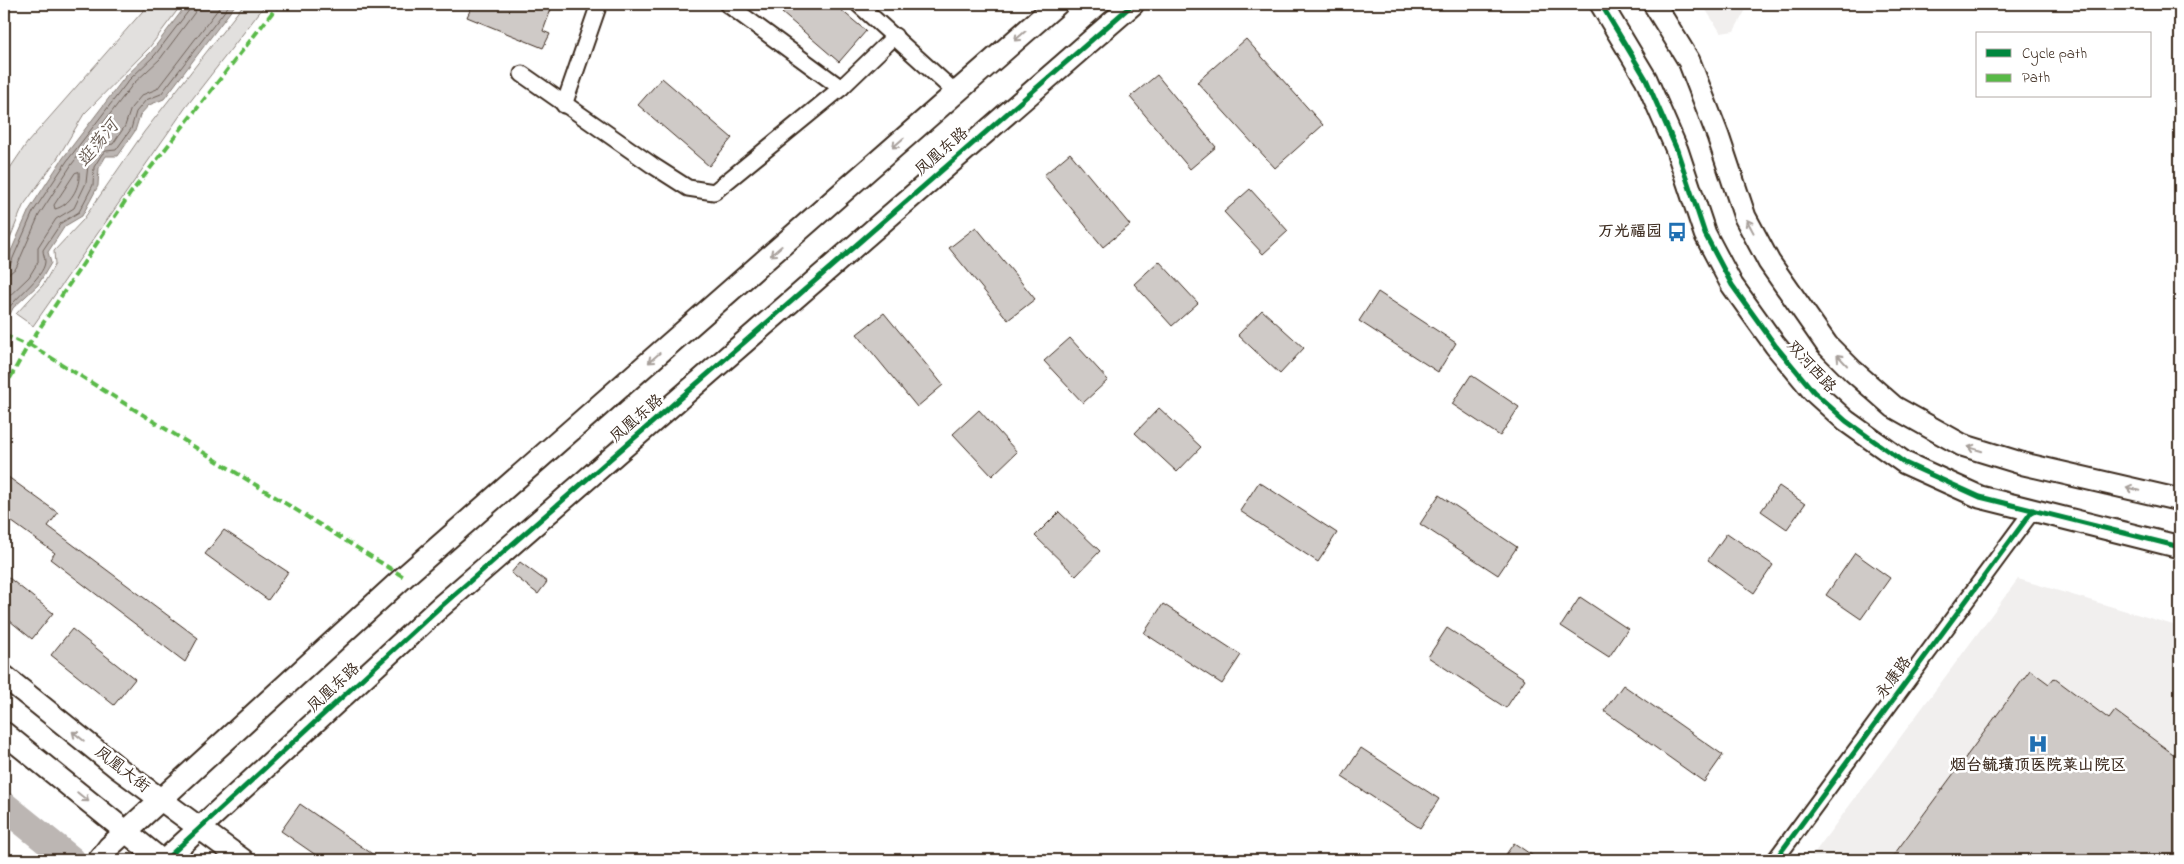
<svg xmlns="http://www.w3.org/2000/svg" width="2184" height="864" font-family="'Indie Flower','LXGW WenKai TC',sans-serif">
<rect width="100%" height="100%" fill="#fff"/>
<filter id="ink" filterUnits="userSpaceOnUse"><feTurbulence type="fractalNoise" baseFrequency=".02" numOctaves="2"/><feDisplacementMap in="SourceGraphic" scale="10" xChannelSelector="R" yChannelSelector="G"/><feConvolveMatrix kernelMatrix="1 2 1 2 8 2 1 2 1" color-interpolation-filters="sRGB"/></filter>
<g filter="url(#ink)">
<!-- built -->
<g fill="#f1efee">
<polygon points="1702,4 1749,4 1734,31 1721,33"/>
<polygon points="2018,579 2180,627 2180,860 1809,860"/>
</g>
<!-- green -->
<g fill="#e2e0de" stroke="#8e857e">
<polygon points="149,4 182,4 149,48 84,114 57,159 23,206 4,253 4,177 27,143"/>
<polygon points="244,4 266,4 186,107 33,326 16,314 43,285 55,264 54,251 83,220 144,132"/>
</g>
<!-- water -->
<polygon fill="#bcb6b3" stroke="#887e77" points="187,4 236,4 164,99 149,105 140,115 135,131 118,156 106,156 99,168 98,186 82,216 65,226 48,252 51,263 38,285 13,308 4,327 4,267 29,210 63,158 125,77 151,52"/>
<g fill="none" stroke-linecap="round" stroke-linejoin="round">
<!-- shore -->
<g stroke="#6f625a" stroke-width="1">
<path d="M 79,172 C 81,187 69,206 55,209 L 54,205 L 75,173 Z"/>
<polyline points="4,268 10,265 33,212 67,161 129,80 155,55 190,9 191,4"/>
<polyline points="4,274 10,273 16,268 39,215 72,164 133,84 160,59 195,12 197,4"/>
<polyline points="4,301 29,277 38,262 38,247 56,219 74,208 86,183 88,165 96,150 102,146 113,144 125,126 131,108 142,95 157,89 222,4"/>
<path d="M 4,315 C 12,299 44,278 45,262 C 45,257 43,254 43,250 L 61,223 L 79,212 L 93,185 L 94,167 L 102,154 L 106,151 L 116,150 L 131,129 L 136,112 L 146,100 L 161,94 L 230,4"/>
</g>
<!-- river -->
<polyline stroke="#bcb6b3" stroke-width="29" points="4,806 71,860"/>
</g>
<!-- building -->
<g fill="#cfcac7" stroke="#3b2a1e">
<polygon points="473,4 553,4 543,31 550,34 543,48 467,17"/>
<polygon points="790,4 834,4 866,31 839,62 782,13"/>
<polygon points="1246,39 1323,125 1275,168 1197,82"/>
<polygon points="1157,75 1216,147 1190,169 1130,97"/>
<polygon points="662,78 732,138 709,166 638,105"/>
<polygon points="1070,153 1130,225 1103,247 1044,175"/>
<polygon points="1250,189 1288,231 1263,254 1224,212"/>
<polygon points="976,227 1035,299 1008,320 949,248"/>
<polygon points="1159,261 1198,303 1172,326 1134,284"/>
<polygon points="1378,292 1456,343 1438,372 1359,321"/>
<polygon points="1262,310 1304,348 1280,374 1238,335"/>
<polygon points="884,313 943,385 917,407 857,334"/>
<polygon points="1070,338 1108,380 1083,403 1044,361"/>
<polygon points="1471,375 1519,407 1500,436 1452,404"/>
<polygon points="1159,408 1201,447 1177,472 1135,433"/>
<polygon points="979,410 1017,452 992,476 953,434"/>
<polygon points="4,474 58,513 48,526 198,638 185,662 50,559 55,553 4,516"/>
<polygon points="1259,482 1337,533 1318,562 1240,511"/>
<polygon points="1779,486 1805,504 1787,529 1761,511"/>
<polygon points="1439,495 1517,547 1498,575 1420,524"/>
<polygon points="1059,512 1100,551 1076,576 1035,536"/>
<polygon points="224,530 288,572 268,600 205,554"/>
<polygon points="1727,533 1773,565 1754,593 1708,560"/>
<polygon points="1855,553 1890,578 1861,619 1826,595"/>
<polygon points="520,562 547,582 538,594 511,573"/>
<polygon points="4,574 53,613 32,639 4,616"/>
<polygon points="1580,597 1628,629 1609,657 1561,626"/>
<polygon points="1163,604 1241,655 1222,684 1144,633"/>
<polygon points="1447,628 1525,679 1506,708 1428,657"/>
<polygon points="72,629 135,679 114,705 51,655"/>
<polygon points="2030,670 2049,684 2054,678 2109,719 2115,711 2180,759 2180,860 1890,860"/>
<polygon points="1623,685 1723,755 1704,782 1604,711"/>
<polygon points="1361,748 1439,799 1420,828 1342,777"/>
<polygon points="300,804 381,860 323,860 281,831"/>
<polygon points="1514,843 1539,860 1502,860"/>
</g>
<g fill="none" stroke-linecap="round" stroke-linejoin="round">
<defs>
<g id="street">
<polyline points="727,4 841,88"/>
<polyline points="858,4 955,92"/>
<polyline points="522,74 652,165 688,188 714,192 841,88 895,36"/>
<polyline points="564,105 599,4"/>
<polyline points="1775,860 2033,510"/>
</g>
<g id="secondary">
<polyline points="1601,4 1646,79 1677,150 1705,234 1732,285 1775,345 1814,392 1846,421 1905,463 1980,497 2180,547"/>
<polyline points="1654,4 1689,61 1718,136 1745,217 1769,262 1827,345 1853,371 1894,407 1962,445 2024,464 2180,500"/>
<polyline points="4,676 118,768 243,860"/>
<polyline points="4,733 161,860"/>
<polyline points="99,860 109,847 404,577 1057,4"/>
<polyline points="165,860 439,608 1133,4"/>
</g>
</defs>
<!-- street casing -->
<use href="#street" stroke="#3b2a1e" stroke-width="19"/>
<!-- secondary casing -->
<use href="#secondary" stroke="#3b2a1e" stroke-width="25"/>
<!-- street -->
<use href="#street" stroke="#fff" stroke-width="15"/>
<!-- secondary -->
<use href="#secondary" stroke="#fff" stroke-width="21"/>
<!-- quiet -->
<g stroke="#58b947" stroke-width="4" stroke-dasharray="8 4" stroke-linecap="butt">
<polyline points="4,335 29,346"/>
<polyline points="29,344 404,577"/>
<polyline points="4,389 29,344 130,194 279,4"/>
</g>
<defs>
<g id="cycleway">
<polyline points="1601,4 1646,79 1677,150 1705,234 1732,285 1775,345 1814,392 1846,421 1905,463 1980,497 2180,547"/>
<polyline points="165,860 439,608 1133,4"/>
<polyline points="1775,860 2033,510"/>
</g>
</defs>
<!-- cycleway casing -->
<use href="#cycleway" stroke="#fff" stroke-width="8"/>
<!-- cycleway -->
<use href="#cycleway" stroke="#00873e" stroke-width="5"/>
</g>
<!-- one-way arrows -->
<defs><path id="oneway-shaft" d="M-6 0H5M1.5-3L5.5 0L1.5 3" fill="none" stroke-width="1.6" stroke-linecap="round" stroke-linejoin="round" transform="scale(1.25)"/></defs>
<g stroke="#a79f9a">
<use href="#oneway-shaft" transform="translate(1020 36) rotate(139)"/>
<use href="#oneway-shaft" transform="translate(898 143) rotate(139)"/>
<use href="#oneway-shaft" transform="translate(1750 226) rotate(-118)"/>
<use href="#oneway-shaft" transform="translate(776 251) rotate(139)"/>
<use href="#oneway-shaft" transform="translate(654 358) rotate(139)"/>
<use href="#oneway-shaft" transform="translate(1842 360) rotate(-133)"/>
<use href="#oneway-shaft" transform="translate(1975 449) rotate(-163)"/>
<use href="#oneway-shaft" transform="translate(2133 489) rotate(-167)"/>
<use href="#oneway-shaft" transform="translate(78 736) rotate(-141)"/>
<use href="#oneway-shaft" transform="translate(83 797) rotate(39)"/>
</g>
</g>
<!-- icons -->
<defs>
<symbol id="bus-bare" viewBox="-9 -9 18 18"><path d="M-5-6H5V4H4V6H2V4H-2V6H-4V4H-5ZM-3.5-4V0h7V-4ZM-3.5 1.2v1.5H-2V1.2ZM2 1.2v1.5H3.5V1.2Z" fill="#1f6fb2" stroke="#fff" stroke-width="2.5" paint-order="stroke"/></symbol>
<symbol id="hospital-bare" viewBox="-9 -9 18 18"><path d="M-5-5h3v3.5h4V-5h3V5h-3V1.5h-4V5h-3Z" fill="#1f6fb2" stroke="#fff" stroke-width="2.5" paint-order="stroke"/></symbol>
</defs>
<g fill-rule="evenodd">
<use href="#bus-bare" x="1663" y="218" width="28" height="28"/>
<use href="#hospital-bare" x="2024" y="730" width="28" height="28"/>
</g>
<g text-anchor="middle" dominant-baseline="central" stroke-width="5" stroke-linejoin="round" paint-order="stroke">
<!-- street labels -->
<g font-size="16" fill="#3b2a1e" stroke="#fff">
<text transform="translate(942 152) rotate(-41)">凤凰东路</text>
<text transform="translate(1811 367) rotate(48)">双河西路</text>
<text transform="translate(637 419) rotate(-41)">凤凰东路</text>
<text transform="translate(1894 678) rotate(-54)">永康路</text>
<text transform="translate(334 688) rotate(-43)">凤凰东路</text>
<text transform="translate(122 770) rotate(38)">凤凰大街</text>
</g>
<!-- poi labels -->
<g font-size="16" font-weight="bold" fill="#3b2a1e" stroke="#fff" text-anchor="end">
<text x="1662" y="232">万光福园</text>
<text x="2038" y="766" text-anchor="middle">烟台毓璜顶医院莱山院区</text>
</g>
<!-- water labels -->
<g font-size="18" font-style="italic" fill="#685b52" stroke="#fff">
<text transform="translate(99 144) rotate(-51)">逛荡河</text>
</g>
</g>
<!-- margin -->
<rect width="2184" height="864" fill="none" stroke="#fff" stroke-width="20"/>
<rect x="10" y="10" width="2164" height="844" fill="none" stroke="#3b2a1e" stroke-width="2" filter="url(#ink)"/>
<!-- legend -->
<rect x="1976" y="32" width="175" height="65" fill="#ffffff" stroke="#b1aaa5"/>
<rect x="1986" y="49" width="25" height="8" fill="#00873e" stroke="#b1aaa5"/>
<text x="2022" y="58" font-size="15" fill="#3b2a1e">Cycle path</text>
<rect x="1986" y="74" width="25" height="8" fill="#58b947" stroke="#b1aaa5"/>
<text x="2022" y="82" font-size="15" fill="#3b2a1e">Path</text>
</svg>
